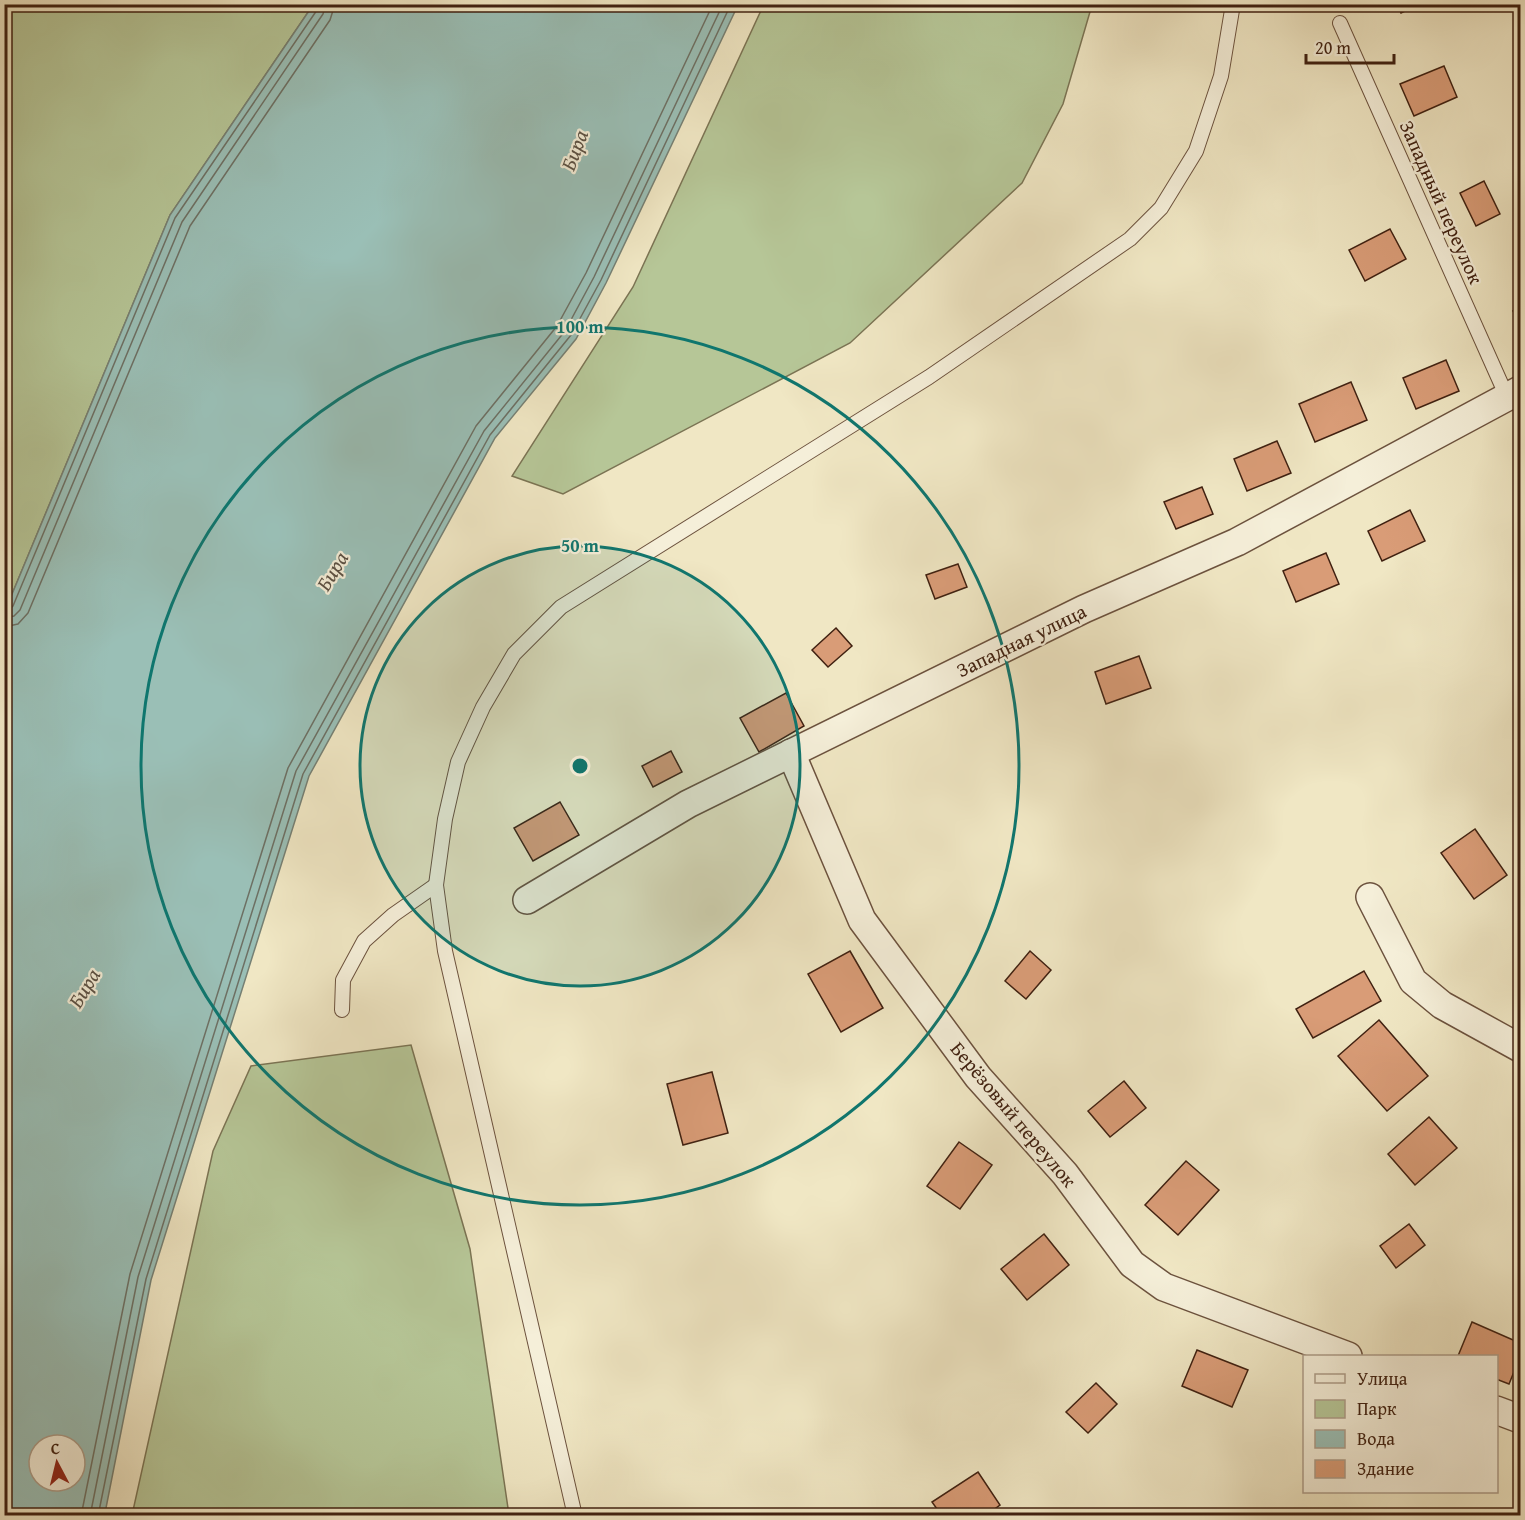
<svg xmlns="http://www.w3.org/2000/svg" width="1525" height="1520" font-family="'Gentium Book Plus',serif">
<rect width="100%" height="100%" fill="#f0e7c4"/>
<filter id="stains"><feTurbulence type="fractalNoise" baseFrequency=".00333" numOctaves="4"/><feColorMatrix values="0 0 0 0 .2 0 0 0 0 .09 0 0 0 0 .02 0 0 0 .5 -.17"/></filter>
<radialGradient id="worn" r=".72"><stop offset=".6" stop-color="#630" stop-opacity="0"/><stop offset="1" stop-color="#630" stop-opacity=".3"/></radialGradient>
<!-- green -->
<g fill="#b6c697" stroke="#7b7454" stroke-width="1.5">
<polygon points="764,4 1092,5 1063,104 1022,183 850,343 563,494 512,476 633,287"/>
<polygon points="5,5 313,5 170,215 5,611"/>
<polygon points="411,1045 470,1249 509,1515 132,1515 213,1151 251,1066"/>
</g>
<!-- water -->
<path fill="#9abfb6" stroke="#768074" stroke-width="1.5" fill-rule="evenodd" d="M 313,5 L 738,5 L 606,283 L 576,339 L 495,438 L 309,776 L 151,1280 L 106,1508 L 103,1515 L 5,1515 L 5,611 L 170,215 ZM 39,1445 L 75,1445 L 75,1481 L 39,1481 Z"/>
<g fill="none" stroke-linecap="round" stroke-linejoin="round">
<!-- shore -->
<g stroke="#6d7064" stroke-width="1.5">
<polyline points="4,610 9,610 13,606 175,218 317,10 318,4"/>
<polyline points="4,618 14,616 20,610 182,222 323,14 326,4"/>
<polyline points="4,627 18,624 28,613 190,226 330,20 335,4"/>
<polyline points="81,1516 130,1274 288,768 476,426 557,326 586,273 713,4"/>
<polyline points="90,1516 138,1277 296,771 484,431 565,331 594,277 723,4"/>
<polyline points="98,1516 146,1279 303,774 490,435 571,335 601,280 731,4"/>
</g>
</g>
<!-- building -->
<g fill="#d99c77" stroke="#402111" stroke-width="1.5">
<polygon points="1397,4 1420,4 1401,13"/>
<polygon points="1444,66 1457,97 1414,116 1400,84"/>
<polygon points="1484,181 1500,214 1476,226 1460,193"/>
<polygon points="1390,229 1406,259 1365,281 1349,250"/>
<polygon points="1520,308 1520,326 1513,311"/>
<polygon points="1446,360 1459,391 1416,409 1403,378"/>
<polygon points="1351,382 1367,420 1315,442 1299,404"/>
<polygon points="1277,441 1291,473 1247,491 1234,459"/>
<polygon points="1202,487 1213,514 1176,529 1164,502"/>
<polygon points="1410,510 1425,541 1382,561 1368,531"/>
<polygon points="1326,553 1339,584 1296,602 1283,571"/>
<polygon points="958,564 967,587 935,599 926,575"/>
<polygon points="836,628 852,646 828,667 812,650"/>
<polygon points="1139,656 1151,688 1106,704 1095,672"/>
<polygon points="786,693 804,726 759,752 740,718"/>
<polygon points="671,751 682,772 653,787 642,766"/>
<polygon points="560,802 579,835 533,861 514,828"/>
<polygon points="1475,829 1507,875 1474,899 1441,853"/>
<polygon points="850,951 883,1008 841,1032 808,974"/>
<polygon points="1030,951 1051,970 1026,999 1005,981"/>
<polygon points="1364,971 1381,1001 1313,1038 1296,1009"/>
<polygon points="1379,1020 1428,1076 1387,1111 1338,1056"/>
<polygon points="712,1072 728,1133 683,1145 667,1084"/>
<polygon points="1124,1081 1146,1108 1110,1137 1088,1111"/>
<polygon points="1429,1117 1457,1148 1415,1185 1388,1154"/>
<polygon points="959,1142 992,1165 960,1209 927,1186"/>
<polygon points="1186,1161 1219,1190 1178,1235 1145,1205"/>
<polygon points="1409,1224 1425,1245 1396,1268 1380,1246"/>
<polygon points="1044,1234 1069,1265 1027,1300 1001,1269"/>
<polygon points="1472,1322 1520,1343 1520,1357 1509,1384 1496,1379 1496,1356 1458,1356"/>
<polygon points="1197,1350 1248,1370 1232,1407 1182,1386"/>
<polygon points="1096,1383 1117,1404 1088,1433 1066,1412"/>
<polygon points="978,1472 1000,1505 985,1516 942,1516 932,1502"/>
</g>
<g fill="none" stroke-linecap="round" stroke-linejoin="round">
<defs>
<g id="service">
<polyline points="1340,23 1507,397"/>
<polyline points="342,1010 343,980 364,941 393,915 436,885"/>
<polyline points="575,1516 445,951 436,885 445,819 458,762 483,707 514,654 561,607 929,377 1130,239 1161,208 1196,151 1221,76 1233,4"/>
</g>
<g id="minor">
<polyline points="791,753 862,920 978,1077 1065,1174 1132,1264 1164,1287 1348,1356"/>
<polyline points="1370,897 1413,981 1442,1005 1520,1048"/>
<polyline points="527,900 688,804 1084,609 1237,542 1520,390"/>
<polyline points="1496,1410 1520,1419"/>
</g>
</defs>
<!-- service casing -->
<use href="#service" stroke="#6c523e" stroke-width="16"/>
<!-- minor casing -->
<use href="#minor" stroke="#6c523e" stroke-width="30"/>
<!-- service -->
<use href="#service" stroke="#f5efd9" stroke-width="14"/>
<!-- minor -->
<use href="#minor" stroke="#f5efd9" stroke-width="27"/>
</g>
<!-- distance rings -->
<circle cx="580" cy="766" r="220" fill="#0f766e" fill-opacity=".12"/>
<g fill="none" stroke="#0f766e" stroke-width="3">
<circle cx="580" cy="766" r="220"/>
<circle cx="580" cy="766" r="439"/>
</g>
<g text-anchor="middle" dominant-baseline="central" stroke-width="4.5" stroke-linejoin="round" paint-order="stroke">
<!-- street labels -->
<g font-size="20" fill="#402111" stroke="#f5efd9">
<text transform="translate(1442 202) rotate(66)">Западный переулок</text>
<text transform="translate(1021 640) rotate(-26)">Западная улица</text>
<text transform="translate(1014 1114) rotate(50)">Берёзовый переулок</text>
</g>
<!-- water labels -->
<g font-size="21" font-style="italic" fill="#5b5043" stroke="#f5efd9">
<text transform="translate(574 150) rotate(-69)">Бира</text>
<text transform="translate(332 571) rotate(-59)">Бира</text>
<text transform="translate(84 988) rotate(-59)">Бира</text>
</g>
</g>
<circle cx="580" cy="766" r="9" fill="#0f766e" stroke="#f5efd9" stroke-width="3"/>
<g font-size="18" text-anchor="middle" font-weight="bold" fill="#0f766e" stroke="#f5efd9" stroke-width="4.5" stroke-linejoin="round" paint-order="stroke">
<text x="580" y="333">100 m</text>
<text x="580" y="552">50 m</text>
</g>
<!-- margin -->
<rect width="1525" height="1520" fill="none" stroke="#f0e7c4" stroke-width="24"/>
<rect x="6" y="6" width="1513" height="1508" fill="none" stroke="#402111" stroke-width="3"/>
<rect x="12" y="12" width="1501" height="1496" fill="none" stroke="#402111" stroke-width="1.5"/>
<!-- legend -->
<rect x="1303" y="1355" width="195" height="138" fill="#f5efd9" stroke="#ad9d89" stroke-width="1.5"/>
<rect x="1315" y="1374" width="30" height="9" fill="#f5efd9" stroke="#ad9d89" stroke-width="1.5"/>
<text x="1357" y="1385" font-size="18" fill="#402111">Улица</text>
<rect x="1315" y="1400" width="30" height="18" fill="#b6c697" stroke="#ad9d89" stroke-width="1.5"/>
<text x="1357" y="1415" font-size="18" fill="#402111">Парк</text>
<rect x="1315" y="1430" width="30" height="18" fill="#9abfb6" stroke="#ad9d89" stroke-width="1.5"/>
<text x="1357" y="1445" font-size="18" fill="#402111">Вода</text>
<rect x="1315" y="1460" width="30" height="18" fill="#d99c77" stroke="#ad9d89" stroke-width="1.5"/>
<text x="1357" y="1475" font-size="18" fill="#402111">Здание</text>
<!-- north arrow -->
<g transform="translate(57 1463) rotate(353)"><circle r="28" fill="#f5efd9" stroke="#ad9d89" stroke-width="1.5"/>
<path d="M0-4.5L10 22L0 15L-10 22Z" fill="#8f2418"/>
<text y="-9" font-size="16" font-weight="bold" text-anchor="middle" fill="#402111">С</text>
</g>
<!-- scale -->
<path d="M1306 54v9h88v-9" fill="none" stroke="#402111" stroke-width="3"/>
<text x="1315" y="54" font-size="18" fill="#402111" stroke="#f5efd9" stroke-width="4.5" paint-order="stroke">20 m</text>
<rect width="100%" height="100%" filter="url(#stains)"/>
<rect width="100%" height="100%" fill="url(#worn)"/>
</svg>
